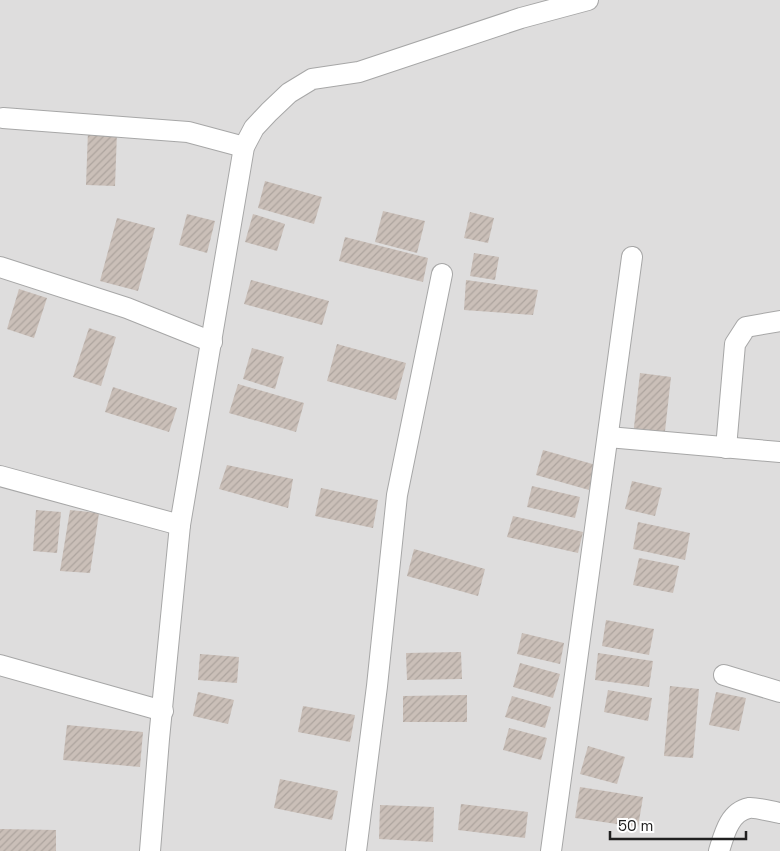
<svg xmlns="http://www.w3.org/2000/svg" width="780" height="851" font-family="'Space Grotesk',sans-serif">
<defs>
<pattern id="building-hatch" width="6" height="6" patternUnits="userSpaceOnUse" patternTransform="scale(1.25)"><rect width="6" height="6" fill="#cabfb8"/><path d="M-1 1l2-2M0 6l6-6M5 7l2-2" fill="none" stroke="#ada49e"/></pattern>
</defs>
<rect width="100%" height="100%" fill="#f1ede5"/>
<!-- residential -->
<rect fill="#dedddd" x="0" y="0" width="780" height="851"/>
<!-- building -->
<g fill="url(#building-hatch)">
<polygon points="88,131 117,132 115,186 86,185"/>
<polygon points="265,181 322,197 314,224 258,208"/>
<polygon points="383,211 425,221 417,253 375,242"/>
<polygon points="470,212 494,218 488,243 464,238"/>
<polygon points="187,214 215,221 207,253 179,245"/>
<polygon points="253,214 285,224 277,251 245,242"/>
<polygon points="117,218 155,228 138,291 100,281"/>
<polygon points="345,237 428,258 423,282 339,261"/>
<polygon points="474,253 499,257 495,280 470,276"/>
<polygon points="251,280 329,301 322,325 244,304"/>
<polygon points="466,280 538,290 533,315 464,310"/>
<polygon points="19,289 47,298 34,338 7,329"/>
<polygon points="89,328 116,337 101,386 73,377"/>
<polygon points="337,344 406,363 396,400 327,381"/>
<polygon points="252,348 284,357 275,389 243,379"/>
<polygon points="640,373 671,377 664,440 633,436"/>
<polygon points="238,384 304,403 296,432 229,413"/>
<polygon points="113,387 177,408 169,432 105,412"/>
<polygon points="543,450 596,465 589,490 536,475"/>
<polygon points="227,465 293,479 288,508 219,489"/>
<polygon points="632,481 662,488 655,516 625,509"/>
<polygon points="532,486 580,497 575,518 527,507"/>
<polygon points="321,488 378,500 373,528 315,516"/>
<polygon points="36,510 61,512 57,553 33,551"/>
<polygon points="70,510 99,513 90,573 60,571"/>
<polygon points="513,516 583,532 578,553 507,537"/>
<polygon points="638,522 690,533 685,560 633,549"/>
<polygon points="414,549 485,569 478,596 407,576"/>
<polygon points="639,558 679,566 673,593 633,585"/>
<polygon points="606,620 654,629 649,655 602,646"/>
<polygon points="522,633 564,643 560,664 517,654"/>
<polygon points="461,652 462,679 407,680 406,653"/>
<polygon points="598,653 653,661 649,687 595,680"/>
<polygon points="200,654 239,657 237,683 198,680"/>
<polygon points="520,663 560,674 553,698 513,687"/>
<polygon points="670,686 699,689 693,758 664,756"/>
<polygon points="608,690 652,698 648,721 604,712"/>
<polygon points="198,692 234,700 228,724 193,716"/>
<polygon points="716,692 746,698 739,731 709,725"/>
<polygon points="467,695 467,722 403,722 403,696"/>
<polygon points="512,696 551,707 545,728 505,717"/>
<polygon points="303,706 355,715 350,742 298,732"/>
<polygon points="67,725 143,732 140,767 63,760"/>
<polygon points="509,728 547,738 541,760 503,750"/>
<polygon points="588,746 625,757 617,784 580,774"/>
<polygon points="280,779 338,791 332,820 274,808"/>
<polygon points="580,787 643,797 638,827 575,818"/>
<polygon points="461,804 528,812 525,838 458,830"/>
<polygon points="380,805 434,807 433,842 379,839"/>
<polygon points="0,829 56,830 56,851 0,851"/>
</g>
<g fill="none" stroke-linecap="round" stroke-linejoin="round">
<defs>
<g id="street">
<polyline points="3,118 188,132 244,147"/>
<polyline points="0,267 127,308 212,342"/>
<polyline points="608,437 780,452"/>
<polyline points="726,448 735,344 746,327 780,321"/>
<polyline points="0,476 180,525"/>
<polyline points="0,665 163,711"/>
<polyline points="724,675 780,692"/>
<polyline points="150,851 159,739 180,525 244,147 254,128 269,112 289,93 312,79 359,72 521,18 588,0"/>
<polyline points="356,851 377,686 397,495 442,274"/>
<polyline points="551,851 632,257"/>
<path d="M 719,851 C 724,835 729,812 749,808 C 756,807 772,812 780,813"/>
</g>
</defs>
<!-- street casing -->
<use href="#street" stroke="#a7a7a7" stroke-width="22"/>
<!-- street -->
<use href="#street" stroke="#fff" stroke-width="20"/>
</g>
<!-- scale -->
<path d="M610 831v8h136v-8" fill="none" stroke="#202020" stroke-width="2.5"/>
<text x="618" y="831" font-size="15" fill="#202020" stroke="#ffffff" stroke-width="4" paint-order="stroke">50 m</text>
</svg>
